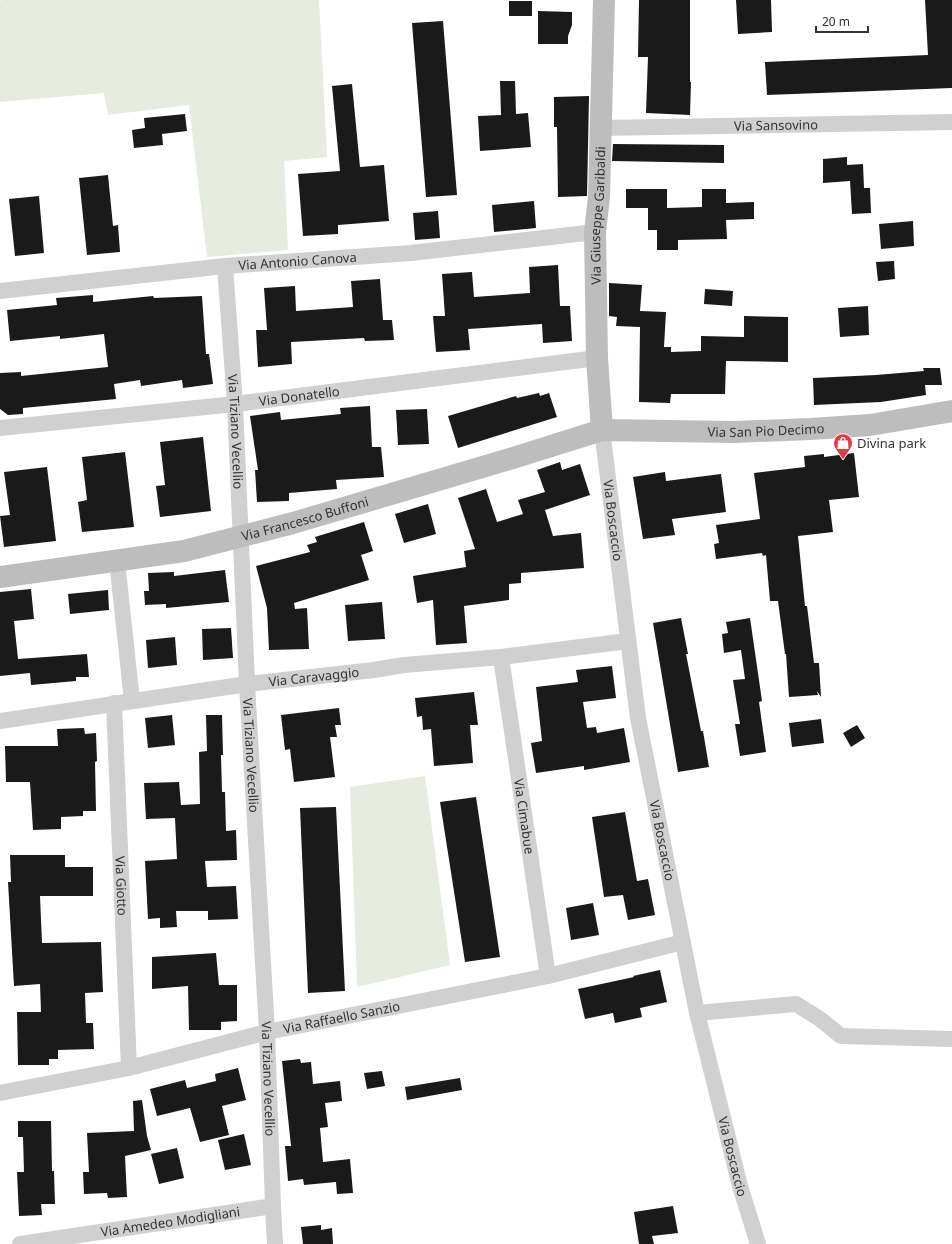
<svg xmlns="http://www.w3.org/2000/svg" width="952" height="1244" font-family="'Noto Sans',sans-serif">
<rect width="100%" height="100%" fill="#fff"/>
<!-- green -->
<g fill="#e6ecdf">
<polygon points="2,0 319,0 327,157 284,161 288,250 207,257 189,105 108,115 104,93 0,102 0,1"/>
<polygon points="425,776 450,965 357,987 350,787"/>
</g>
<!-- building -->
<g fill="#1a1a1a">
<polygon points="639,0 690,0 690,82 691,82 690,115 646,113 648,57 638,57"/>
<polygon points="736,0 771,0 772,32 738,34"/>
<polygon points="925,0 952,0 952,88 767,95 765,62 928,55"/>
<rect x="509" y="1" width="23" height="15"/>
<polygon points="538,11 572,12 572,25 568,36 568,44 538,44"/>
<polygon points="443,21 457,195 426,197 412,23"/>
<polygon points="500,81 515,81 516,114 528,113 531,147 480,151 478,116 501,115"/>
<polygon points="352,84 360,167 384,165 389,221 338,225 338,234 303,236 298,174 340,171 332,86"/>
<polygon points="589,96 587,196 558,197 557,127 554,127 554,97"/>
<polygon points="185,114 187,131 162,134 163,145 134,148 132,130 145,128 144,118"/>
<polygon points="613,144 724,145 724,163 612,161"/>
<polygon points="847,157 847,165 863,164 864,188 870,188 871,213 852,214 850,181 823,183 823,159"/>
<polygon points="108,175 113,226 118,225 120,252 87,255 79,178"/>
<polygon points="626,189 667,189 667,208 702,207 702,189 726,189 726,203 754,202 754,219 726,220 727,239 678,240 678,250 657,250 657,230 648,230 648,208 626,208"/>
<polygon points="39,196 44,253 15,256 9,199"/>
<polygon points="534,201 536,228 494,232 492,205"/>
<polygon points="438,211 440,238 415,240 413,213"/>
<polygon points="913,221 914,246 881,249 879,224"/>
<polygon points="894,261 895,279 878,281 876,262"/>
<polygon points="558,265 560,306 570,306 572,341 543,343 542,324 468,329 470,350 436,352 433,316 445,316 442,274 472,272 474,297 530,293 529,267"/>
<polygon points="380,279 383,320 392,320 394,340 365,341 364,338 291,342 292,364 258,367 256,330 267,330 264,288 295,286 296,311 353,307 351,281"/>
<polygon points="609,283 642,285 640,311 666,312 664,347 671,347 671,352 701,351 701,336 744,337 744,316 788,317 788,362 726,361 725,394 671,394 670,403 639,402 640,327 616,326 617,317 609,316"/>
<polygon points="705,289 733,291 732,306 704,304"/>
<polygon points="93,295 93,302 153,296 154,298 202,296 206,354 209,354 213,384 183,388 182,380 141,386 140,380 114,384 116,399 23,408 23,414 8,415 0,409 0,373 21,372 21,376 108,367 104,334 60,339 60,336 10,341 7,310 57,305 56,298"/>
<polygon points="868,306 869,335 840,337 838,308"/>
<polygon points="923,368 940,368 942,385 925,385 926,395 881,402 814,405 813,378 876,375 924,371"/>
<polygon points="539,393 540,396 549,393 557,417 458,448 448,416 516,396 517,398"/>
<polygon points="370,406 372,447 381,447 384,477 336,480 337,489 289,493 289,501 257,502 255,470 258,470 250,416 280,412 281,420 341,414 340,408"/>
<polygon points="427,409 429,444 398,445 396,410"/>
<polygon points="203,437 211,511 160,517 156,486 165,485 160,442"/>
<polygon points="125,452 134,527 82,532 78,502 87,500 82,457"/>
<polygon points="854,453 859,497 829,500 833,532 798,536 805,606 807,606 814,663 819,663 821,697 817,691 818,695 789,697 786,654 785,654 778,601 770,601 766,555 763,556 762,553 716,559 714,544 719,543 716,525 760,519 754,473 805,467 804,456 824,454 824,457"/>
<polygon points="560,462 562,470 580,464 590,495 545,510 553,536 581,533 584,568 521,573 521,583 509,584 509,600 464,606 467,643 436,645 433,600 417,603 413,576 466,567 464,551 475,549 458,498 486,489 497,522 523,514 518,500 545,492 537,470"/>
<polygon points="47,467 56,541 4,547 0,516 10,515 4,472"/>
<polygon points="665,472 666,481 721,474 726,512 672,519 675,535 643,539 633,477"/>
<polygon points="428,504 436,534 404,543 395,514"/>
<polygon points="364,522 373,551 361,555 369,580 294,603 295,609 307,608 309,649 269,650 267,608 256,566 310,552 307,545 317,542 315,537"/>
<polygon points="225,570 229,602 166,608 166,604 145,605 144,591 149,591 148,573 174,572 174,576"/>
<polygon points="31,589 34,619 14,621 18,659 87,654 89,677 76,677 76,681 31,685 30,673 0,676 0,592"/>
<polygon points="108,590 109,610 70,614 68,594"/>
<polygon points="382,602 385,639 348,641 345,605"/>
<polygon points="681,618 688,654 686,654 701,731 703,731 709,767 678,772 653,623"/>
<polygon points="750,618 762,701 759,702 766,752 740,756 735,724 740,724 733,680 745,679 741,650 724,653 722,634 728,633 726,622"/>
<polygon points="231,628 233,658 203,660 202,629"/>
<polygon points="175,637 177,665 148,668 146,640"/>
<polygon points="612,666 616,698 583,702 587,728 596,727 597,733 624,728 630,762 584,770 584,766 536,773 531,743 542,741 536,687 578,682 576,670"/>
<polygon points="474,692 478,725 470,725 473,763 434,766 431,729 423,730 422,716 417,717 415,698"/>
<polygon points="339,708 341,725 335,725 337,737 330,737 335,777 294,782 290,749 285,750 281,715"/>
<polygon points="172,715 175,745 148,748 145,718"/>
<polygon points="206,715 222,715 223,755 221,755 222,792 225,792 226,831 236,830 237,860 205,861 207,887 236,886 238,919 208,920 208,911 176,911 177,927 160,928 160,918 148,919 145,861 177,859 175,818 146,819 144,783 179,782 181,805 200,804 199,752 207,751"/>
<polygon points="821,719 824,743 792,747 789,723"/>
<polygon points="857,725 865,738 851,747 843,733"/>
<polygon points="84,728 85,734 96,733 97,761 95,762 96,811 83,811 83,816 61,817 61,829 33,830 30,782 6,782 5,746 58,746 57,729"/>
<polygon points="476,797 500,957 465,962 440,802"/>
<polygon points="336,807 345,991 308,993 300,808"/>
<polygon points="625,812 637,881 648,879 655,915 628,920 623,895 604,897 592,817"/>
<polygon points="10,855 65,855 65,867 93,867 93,896 40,896 42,943 101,942 103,992 85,993 86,1023 93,1023 94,1049 58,1050 58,1059 49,1059 49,1065 18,1065 17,1012 41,1012 40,984 14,986 8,882 11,882"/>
<polygon points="593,903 599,935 571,940 566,908"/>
<polygon points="216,953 219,985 237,985 237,1021 221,1022 221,1030 189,1030 188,986 152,989 152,957"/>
<polygon points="660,970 667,1002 640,1008 642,1017 615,1023 613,1013 585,1019 578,989 634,977 633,976"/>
<polygon points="300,1059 301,1063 311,1062 313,1084 340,1081 342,1101 325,1103 328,1127 320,1128 323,1162 350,1159 353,1193 337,1194 336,1182 304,1185 303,1179 288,1181 285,1146 291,1146 282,1061"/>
<polygon points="238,1068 246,1100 222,1106 229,1135 200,1142 190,1108 157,1116 150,1089 185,1080 187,1088 216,1081 215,1074"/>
<polygon points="382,1071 385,1086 367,1089 364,1073"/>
<polygon points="460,1078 462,1090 407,1100 405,1087"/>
<polygon points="142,1100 147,1136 151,1150 125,1156 127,1197 108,1198 107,1193 84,1194 83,1172 89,1172 87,1133 134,1131 133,1101"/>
<polygon points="18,1121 51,1121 52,1171 54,1171 55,1204 41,1204 42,1215 19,1216 17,1172 24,1172 23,1137 18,1137"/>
<polygon points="244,1134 251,1165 225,1170 218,1140"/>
<polygon points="177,1148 184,1178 159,1184 151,1154"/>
<polygon points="673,1206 678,1233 652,1236 654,1244 639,1244 634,1212"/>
<polygon points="321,1225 321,1230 332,1228 333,1244 303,1244 301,1227"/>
</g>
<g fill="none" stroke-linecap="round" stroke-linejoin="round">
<!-- street -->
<g stroke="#d0d0d0" stroke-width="16">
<path id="s1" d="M 600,128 L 952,122"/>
<path id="s2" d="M 225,266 L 235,404 L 247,684 L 267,1032 L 273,1206 L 275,1244"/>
<path id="s3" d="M 0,291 L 225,266 L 411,253 L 595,232"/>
<path id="s4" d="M 0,428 L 235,404 L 597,358"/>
<path id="s5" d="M 602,430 L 638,718 L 697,1013 L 740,1186 L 758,1244"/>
<polyline points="117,561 132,701"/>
<path id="s6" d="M 501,657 L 548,976"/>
<path id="s7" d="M 114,703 L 129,1068"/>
<path id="s8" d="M 0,721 L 247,684 L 374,670 L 404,665 L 501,657 L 628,641"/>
<polyline points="697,1013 796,1004 820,1019 841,1036 952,1039"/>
<path id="s9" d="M 0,1093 L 129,1068 L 267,1032 L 548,976 L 683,942"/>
<path id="s10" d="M 20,1244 L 273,1206"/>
</g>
<!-- secondary -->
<g stroke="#bdbdbd" stroke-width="22">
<path id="s11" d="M 602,430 L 597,358 L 595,232 L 599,197 L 604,0"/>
<path id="s12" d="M 0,577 L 184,551 L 293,523 L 513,458 L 602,430 L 734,432 L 810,429 L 870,425 L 952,411"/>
</g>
</g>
<!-- icons -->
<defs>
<symbol id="shop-pin" viewBox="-11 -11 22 30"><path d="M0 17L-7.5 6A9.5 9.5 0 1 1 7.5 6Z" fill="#e63946" stroke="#fff"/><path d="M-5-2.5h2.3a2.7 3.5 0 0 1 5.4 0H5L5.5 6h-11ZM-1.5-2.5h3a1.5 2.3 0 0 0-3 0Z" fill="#fff"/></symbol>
</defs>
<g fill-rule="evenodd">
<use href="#shop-pin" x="832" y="432" width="22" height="30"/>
</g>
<g text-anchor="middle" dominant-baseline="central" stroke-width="4" stroke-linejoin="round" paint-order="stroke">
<!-- street labels -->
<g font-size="13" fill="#333" stroke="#fff">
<text stroke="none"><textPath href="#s1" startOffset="176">Via Sansovino</textPath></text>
<text stroke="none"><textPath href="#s11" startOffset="215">Via Giuseppe Garibaldi</textPath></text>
<text stroke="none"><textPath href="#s3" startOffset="299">Via Antonio Canova</textPath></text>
<text stroke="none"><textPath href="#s4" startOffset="301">Via Donatello</textPath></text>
<text stroke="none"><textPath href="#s12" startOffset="785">Via San Pio Decimo</textPath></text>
<text stroke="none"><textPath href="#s2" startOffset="166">Via Tiziano Vecellio</textPath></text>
<text stroke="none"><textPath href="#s12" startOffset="311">Via Francesco Buffoni</textPath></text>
<text stroke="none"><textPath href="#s5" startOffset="91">Via Boscaccio</textPath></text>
<text stroke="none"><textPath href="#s8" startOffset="317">Via Caravaggio</textPath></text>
<text stroke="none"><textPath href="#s2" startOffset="490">Via Tiziano Vecellio</textPath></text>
<text stroke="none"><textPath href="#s6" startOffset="161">Via Cimabue</textPath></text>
<text stroke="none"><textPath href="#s5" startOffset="415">Via Boscaccio</textPath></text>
<text stroke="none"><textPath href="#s7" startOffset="183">Via Giotto</textPath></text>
<text stroke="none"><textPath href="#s9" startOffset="350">Via Raffaello Sanzio</textPath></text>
<text stroke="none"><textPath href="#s2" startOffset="814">Via Tiziano Vecellio</textPath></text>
<text stroke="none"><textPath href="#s5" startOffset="739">Via Boscaccio</textPath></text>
<text stroke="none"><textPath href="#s10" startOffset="152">Via Amedeo Modigliani</textPath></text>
</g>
<!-- poi labels -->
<g font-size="13" fill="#333" stroke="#fff" text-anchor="start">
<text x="857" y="443">Divina park</text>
</g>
</g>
<!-- scale -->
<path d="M816 26v6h52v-6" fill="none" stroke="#333333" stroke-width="2"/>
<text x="822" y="26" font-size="12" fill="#333333" stroke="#ffffff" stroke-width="3" paint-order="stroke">20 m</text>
</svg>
